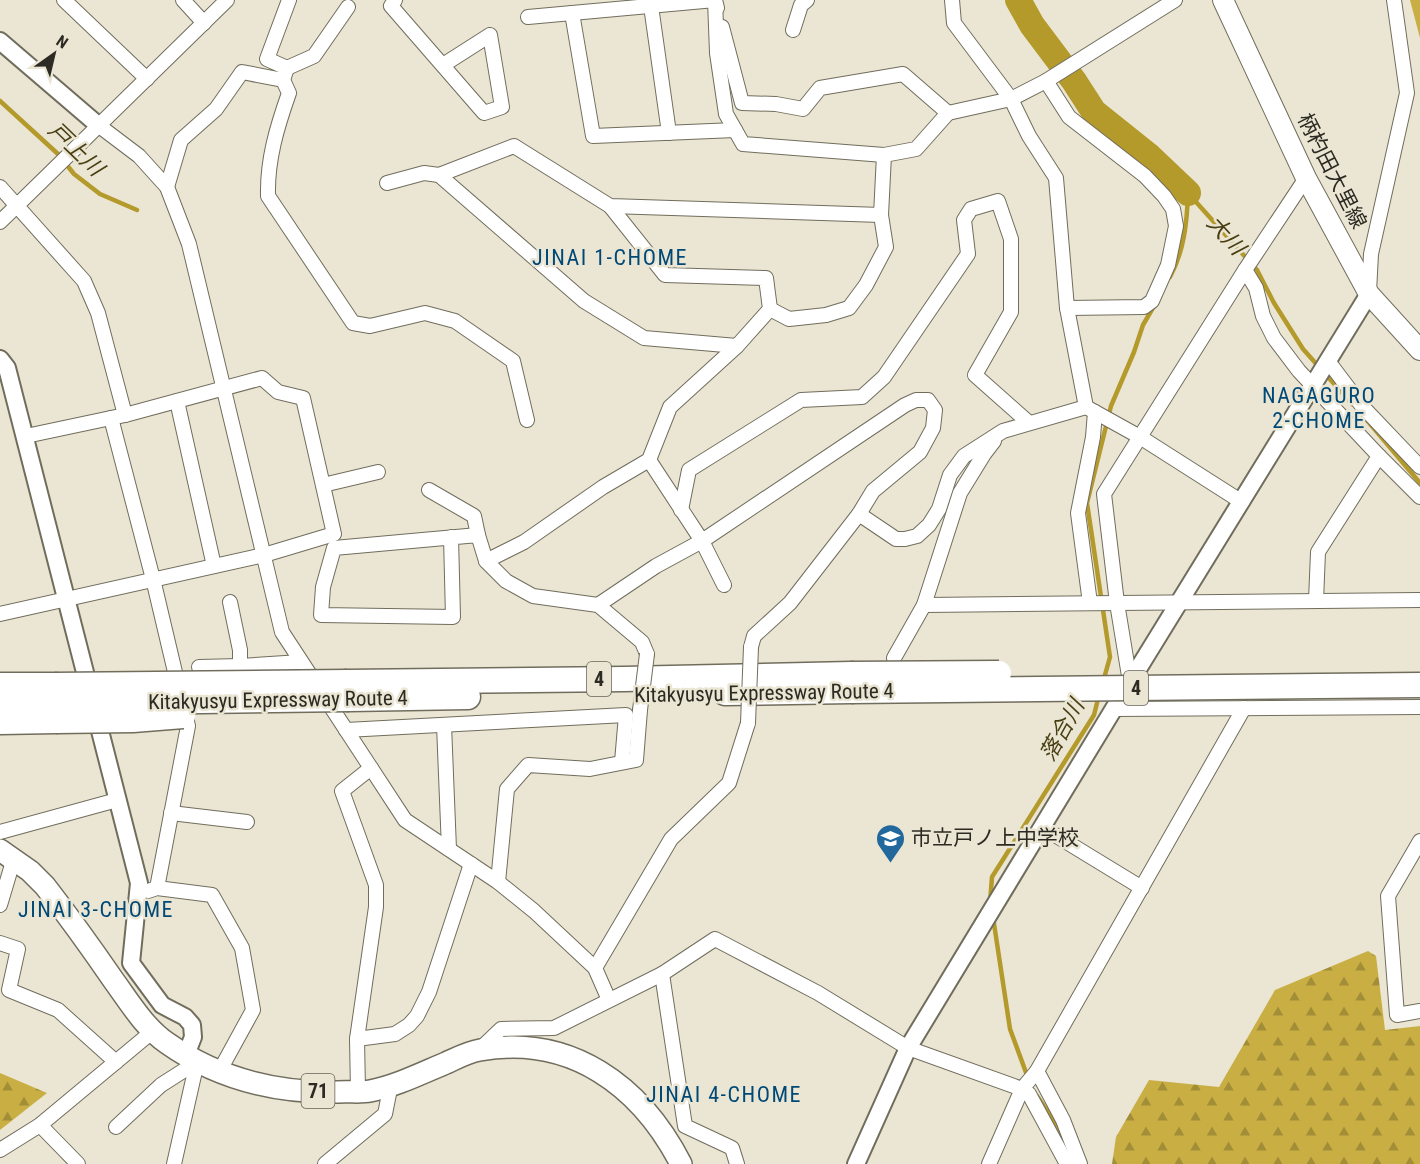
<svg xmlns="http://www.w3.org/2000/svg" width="1420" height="1164" font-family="'Roboto Condensed','Noto Sans JP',sans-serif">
<defs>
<pattern id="forest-firs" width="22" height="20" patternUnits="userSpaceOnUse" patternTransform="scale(1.5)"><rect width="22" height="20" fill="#c9ae44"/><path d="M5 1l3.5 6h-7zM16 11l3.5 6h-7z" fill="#a38e38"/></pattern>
</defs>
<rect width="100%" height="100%" fill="#eae6d3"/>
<!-- forest -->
<g fill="url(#forest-firs)">
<polygon points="1410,0 1420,0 1420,38"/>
<polygon points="1368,951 1376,956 1385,1030 1420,1026 1420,1164 1112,1164 1116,1137 1149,1080 1219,1087 1275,990"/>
<polygon points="0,1073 47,1093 0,1130"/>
</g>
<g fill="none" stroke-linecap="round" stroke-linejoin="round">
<!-- stream -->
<g stroke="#b4992b" stroke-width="4.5">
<polyline points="0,101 58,154 74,174 100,194 137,210"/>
<polyline points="1188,193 1257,270 1274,303 1303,349 1352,404"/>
<path d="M 1170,277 C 1184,251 1187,223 1188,193"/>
<polyline points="1366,419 1420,483"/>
<polyline points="1103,682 1110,657 1087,503 1111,406 1134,352 1143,325 1154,306"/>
<polyline points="990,903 992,877 1094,715 1099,695"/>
<polyline points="993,917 1010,1029 1028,1078"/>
<polyline points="1037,1096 1052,1118 1065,1146"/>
</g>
<!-- river -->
<polyline stroke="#b4992b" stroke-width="26" points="1018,0 1032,25 1074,81 1094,112 1149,156 1188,193"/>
<defs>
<g id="minor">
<polyline points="64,0 147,79"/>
<polyline points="183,0 204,23"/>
<polyline points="395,0 391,6 484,113 502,107 490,35 443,65"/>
<polyline points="952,0 954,23 1011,99 1029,136 1056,178 1067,308 1086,407"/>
<polyline points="651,6 669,133"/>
<polyline points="572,13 593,136 735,130"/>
<polyline points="528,17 715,0 717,8"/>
<polyline points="722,27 742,103 776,104 803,109 820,88 903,74 948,113 916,149 884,155"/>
<polyline points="793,30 801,5 807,0"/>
<polyline points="287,68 314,56 348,7"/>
<path d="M 283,80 L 289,93 C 277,127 267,160 268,196 L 353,323 L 370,326 L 425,313 L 455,321 L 513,361 L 527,420"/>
<polyline points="1046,81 1069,117 1145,176 1164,196 1173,209 1176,226 1168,265 1152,301 1144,307 1067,308"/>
<polyline points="948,113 1011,99 1046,81 1175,0"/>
<polyline points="98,125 139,156 167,187 189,244 282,632 405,820 498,882 534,911 595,968 609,1000"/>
<polyline points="387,183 424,173 439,175"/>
<polyline points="0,187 84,281 98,313 125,415"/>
<polyline points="167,187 181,140 216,109 242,72 283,80 287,68 267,59 289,0"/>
<polyline points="610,206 665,275 766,278 770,309 737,346"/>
<polyline points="0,222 227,0"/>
<polyline points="1245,270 1256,288 1263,316 1274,338 1299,371 1379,456 1318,552 1316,601"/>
<polyline points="1369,292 1371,254 1407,93 1394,0"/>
<polyline points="770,309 789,319 826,315 849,308 866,285 886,247 881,215"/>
<polyline points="1328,361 1362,406 1420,467"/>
<polyline points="177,401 214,566"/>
<polyline points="111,418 153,579 179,689"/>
<polyline points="1379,456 1420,497"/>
<polyline points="649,460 702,541 724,585"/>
<polyline points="323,485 378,472"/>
<polyline points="429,490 474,516 478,535"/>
<polyline points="681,510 689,470 801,400 862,397 884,377 968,254 964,220 971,209 998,201 1011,239 1011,312 975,375 1028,422"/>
<polyline points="859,514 896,539 905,539 917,536 929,525 939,509 950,475 964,456 1003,431 1086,407 1140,437 1242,502"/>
<polyline points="451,537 453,617 321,615 323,587 334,548 478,535 486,561 506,581 533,596 598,605 642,642 647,654"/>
<polyline points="486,561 524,542 603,487 649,460 670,407 737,346 644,338 584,301 439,175 514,146 610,206 881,215 884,155 743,144 726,114 717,53 715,0"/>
<polyline points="230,602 240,650 240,666 301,662"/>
<polyline points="1090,603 1078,513 1093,437 1095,412"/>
<polyline points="598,605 656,566 702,541 905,405 916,400 928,400 935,410 933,428 920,452 873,491 859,514 790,603 754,636 751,647"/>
<polyline points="924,605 1420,600"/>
<polyline points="0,614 264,555 334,534 303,398 278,392 262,378 125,415 26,436"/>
<polyline points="894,658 924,605 960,493 984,454 994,441"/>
<polyline points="199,667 240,666"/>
<polyline points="1130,682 1117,603 1104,494 1245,270 1306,178"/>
<polyline points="1113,709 1420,707"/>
<polyline points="444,725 449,849"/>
<polyline points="346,730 626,715 622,762"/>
<polyline points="371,768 342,791 376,885 376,907 357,1039 395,1034 409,1025 417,1016 429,992 471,864"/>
<polyline points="171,813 247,822"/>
<polyline points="1042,827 1142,888"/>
<polyline points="0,832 117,800"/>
<polyline points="1420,841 1388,896 1397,1015 1420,1011"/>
<polyline points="498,882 507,789 528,765 590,769 636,760 640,710"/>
<polyline points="157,888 188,726 184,708"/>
<polyline points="148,891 157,888 212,895 242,948 253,1010 219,1072"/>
<polyline points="0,905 14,858"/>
<polyline points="0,943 18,949 9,990 58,1010 116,1062"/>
<polyline points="595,968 671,839 729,783 748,723"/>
<polyline points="662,974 685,1126 732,1148 737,1164"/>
<polyline points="357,1039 358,1091"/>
<polyline points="479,1050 501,1029 554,1028 662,974 715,939 818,993 908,1048 1022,1089 1029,1094 1067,1164"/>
<polyline points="1037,1071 1063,1120 1080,1164"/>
<polyline points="40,1125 78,1164"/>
<polyline points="116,1127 161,1085 197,1062"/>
<polyline points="0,1150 40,1125 153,1031"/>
<polyline points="174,1164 197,1062"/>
<polyline points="325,1164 385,1114 391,1084"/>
<polyline points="989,1164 1022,1089 1037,1071 1244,708"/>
</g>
<g id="tertiary">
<polyline points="0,41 98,125"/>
<polyline points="0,359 7,368 139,883 131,963 162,1005 185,1017 192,1025 193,1037 186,1055"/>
<polyline points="856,1164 908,1048 1130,682 1369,294"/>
</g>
<polyline id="secondary" points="1223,0 1306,178 1369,294 1420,350"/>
<path id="primary" d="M 0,850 L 30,871 L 45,886 C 69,917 92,949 114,981 C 130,1003 145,1028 167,1043 C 218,1079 276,1093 338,1092 C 348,1091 360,1093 370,1091 C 396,1086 422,1073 446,1063 C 457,1058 468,1052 480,1050 C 571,1034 641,1086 681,1164"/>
<g id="motorway">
<polyline points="347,682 624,679 851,674"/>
<polyline points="0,685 55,685"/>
<polyline points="725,693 851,691"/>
<polyline points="349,699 468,697"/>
<polyline points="0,703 56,703"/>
<polyline points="0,722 56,721"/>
</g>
</defs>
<!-- minor casing -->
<use href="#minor" stroke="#716d5d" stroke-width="16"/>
<!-- tertiary casing -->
<use href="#tertiary" stroke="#716d5d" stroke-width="20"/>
<!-- secondary casing -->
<use href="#secondary" stroke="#716d5d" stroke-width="22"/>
<!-- primary casing -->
<use href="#primary" stroke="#716d5d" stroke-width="24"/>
<!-- motorway casing -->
<use href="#motorway" stroke="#716d5d" stroke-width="27"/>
<!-- minor -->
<use href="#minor" stroke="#fff" stroke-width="14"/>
<!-- tertiary -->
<use href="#tertiary" stroke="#fff" stroke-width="16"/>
<!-- secondary -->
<use href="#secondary" stroke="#fff" stroke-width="20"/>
<!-- primary -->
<use href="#primary" stroke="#fff" stroke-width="21"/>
<!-- motorway -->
<use href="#motorway" stroke="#fff" stroke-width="24"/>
<defs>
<g id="minor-bridge">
<polyline points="640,710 647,654"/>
<polyline points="748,723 751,647"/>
</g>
<g id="motorway-bridge">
<polyline points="851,674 999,673"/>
<polyline points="55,685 347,682"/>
<polyline points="851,691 1420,685"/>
<polyline points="56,703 349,699"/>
<polyline points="56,721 133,720 183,716"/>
</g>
</defs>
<!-- minor-bridge casing -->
<use href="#minor-bridge" stroke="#716d5d" stroke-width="16" stroke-linecap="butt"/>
<!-- motorway-bridge casing -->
<use href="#motorway-bridge" stroke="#716d5d" stroke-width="27" stroke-linecap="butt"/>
<!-- minor-bridge -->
<use href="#minor-bridge" stroke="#fff" stroke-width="14"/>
<!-- motorway-bridge -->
<use href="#motorway-bridge" stroke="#fff" stroke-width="24"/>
</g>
<!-- icons -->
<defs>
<symbol id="school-pin" viewBox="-11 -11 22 30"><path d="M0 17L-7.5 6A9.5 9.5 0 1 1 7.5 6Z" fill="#22689d" stroke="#eae6d3"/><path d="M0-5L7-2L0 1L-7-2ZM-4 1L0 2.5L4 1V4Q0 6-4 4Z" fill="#fff"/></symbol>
</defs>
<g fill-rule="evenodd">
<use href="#school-pin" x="874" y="822" width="33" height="45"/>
</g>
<g text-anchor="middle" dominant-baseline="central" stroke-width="5" stroke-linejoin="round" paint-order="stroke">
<!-- shield labels -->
<g fill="#eae6d3" stroke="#656258" stroke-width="1.5">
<rect x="587" y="662" width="24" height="34" rx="4.5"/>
<rect x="1124" y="671" width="24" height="34" rx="4.5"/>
<rect x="301.5" y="1074" width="33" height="34" rx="4.5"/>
</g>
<g font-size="20" font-weight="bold" fill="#2c2a23">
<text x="599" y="679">4</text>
<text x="1136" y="688">4</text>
<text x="318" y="1091">71</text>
</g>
<!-- street labels -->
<g font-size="21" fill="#2c2a23" stroke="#eae6d3">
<text transform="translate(1332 171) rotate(63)">柄杓田大里線</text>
<text transform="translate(764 693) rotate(-1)">Kitakyusyu Expressway Route 4</text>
<text transform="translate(278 700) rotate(-1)">Kitakyusyu Expressway Route 4</text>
</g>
<!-- poi labels -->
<g font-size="21" fill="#2c2a23" stroke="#eae6d3" text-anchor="start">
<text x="911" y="838">市立戸ノ上中学校</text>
</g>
<!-- water labels -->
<g font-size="22" font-style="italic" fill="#493e12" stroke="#eae6d3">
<text transform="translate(76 149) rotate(44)">戸上川</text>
<text transform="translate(1226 235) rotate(48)">大川</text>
<text transform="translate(1062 730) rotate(-61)">落合川</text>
</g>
<!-- neighbourhood labels -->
<g font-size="22" letter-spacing="1.5" fill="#004977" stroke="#eae6d3">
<text x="610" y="257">JINAI 1-CHOME</text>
<text x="1319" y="395">NAGAGURO<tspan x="1319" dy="25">2-CHOME</tspan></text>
<text x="96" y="909">JINAI 3-CHOME</text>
<text x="724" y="1094">JINAI 4-CHOME</text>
</g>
</g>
<!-- north arrow -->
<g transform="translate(54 54) rotate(34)" stroke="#eae6d3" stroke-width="4.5" paint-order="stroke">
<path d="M0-4.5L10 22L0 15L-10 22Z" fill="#2c2a23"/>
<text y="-9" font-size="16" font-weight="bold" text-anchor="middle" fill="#2c2a23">N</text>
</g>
</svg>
